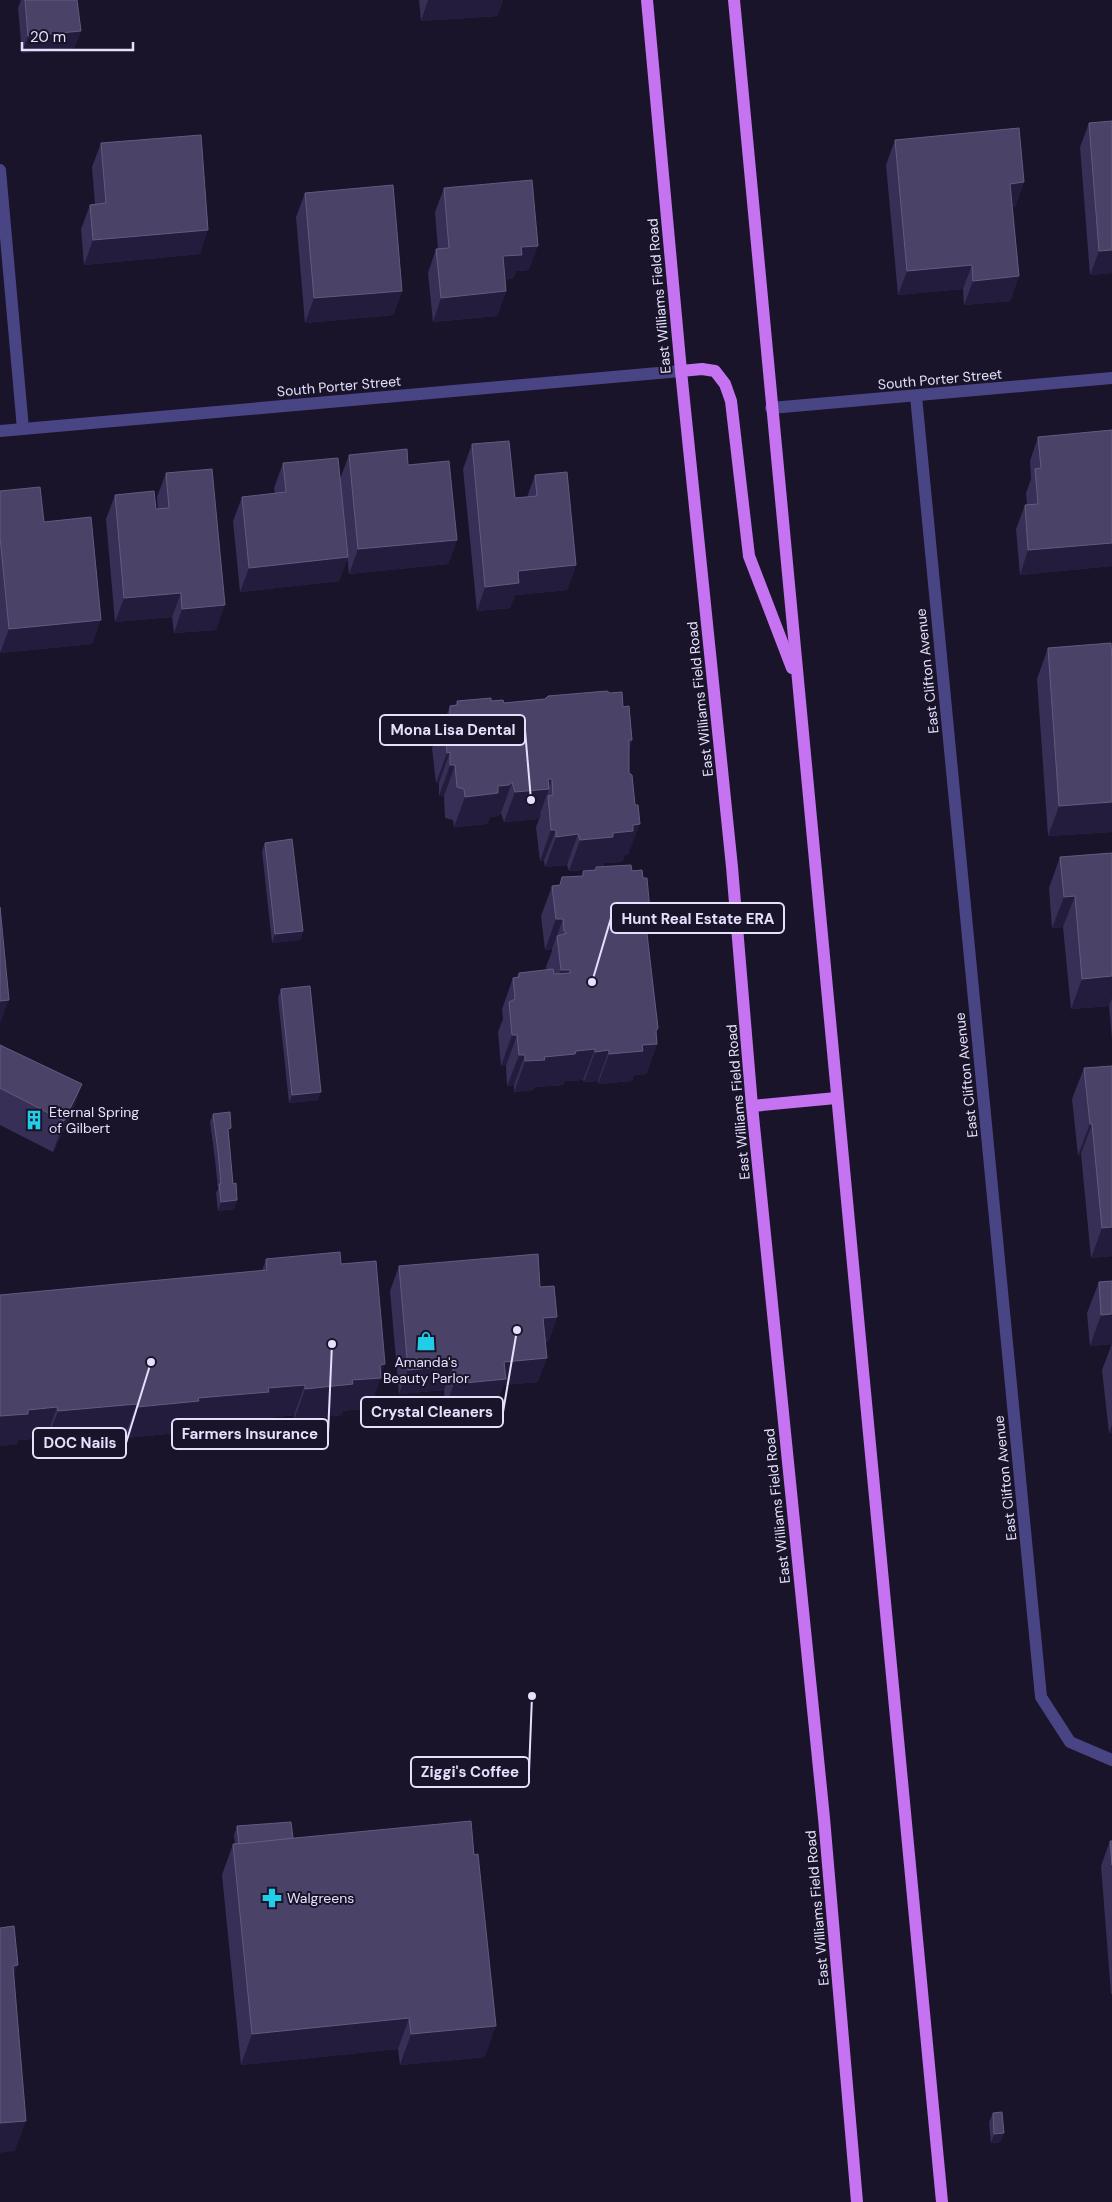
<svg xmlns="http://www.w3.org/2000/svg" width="1112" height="2202" font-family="'DM Sans',sans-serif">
<rect width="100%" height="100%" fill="#19142a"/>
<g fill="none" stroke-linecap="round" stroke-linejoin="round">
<!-- minor -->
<g stroke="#494484" stroke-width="12">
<polyline points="0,170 23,429"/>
<polyline points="916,396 1041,1697 1070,1742 1112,1760"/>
<polyline points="771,408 1112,378"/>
<polyline points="0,431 681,371"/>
</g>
<!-- major -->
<g stroke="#c573f0" stroke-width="12">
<polyline points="647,0 681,371 732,867 752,1106 824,1818 857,2202"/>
<path d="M 734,0 C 801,734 873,1468 942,2202"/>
<polyline points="681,371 702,369 715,371 725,384 731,401 749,556 792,668"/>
<polyline points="752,1106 836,1098"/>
</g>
</g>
<!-- wall -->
<g fill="#382f56">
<polygon points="21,0 77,0 81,31 74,48 22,53 18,8"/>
<polygon points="419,0 503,0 497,16 421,21"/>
<polygon points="1089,123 1112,273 1090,275 1080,147"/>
<polygon points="895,140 1024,182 1015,207 1012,207 1019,276 1010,301 964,305 963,289 898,295 886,165"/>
<polygon points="101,143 200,254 84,265 81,229 90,205 95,204 92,167"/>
<polygon points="444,188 529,270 516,271 513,279 505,279 506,291 497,316 433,322 428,273 436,249 438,249 435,212"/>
<polygon points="305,193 402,291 393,315 305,323 296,217"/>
<polygon points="1112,430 1112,566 1020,575 1016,529 1025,505 1027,505 1026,493 1031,479 1030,461 1038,437"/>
<polygon points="472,444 515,498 527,497 535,475 576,565 567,590 515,595 510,608 477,611 463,469"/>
<polygon points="349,455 408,465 457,540 448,564 349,574 340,479"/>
<polygon points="283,463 348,557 339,581 240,592 233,521 242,497 275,494 274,488"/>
<polygon points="166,473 216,630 174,633 172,617 115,622 106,519 115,495 156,509 158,509 157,497"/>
<polygon points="0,491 44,522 92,644 0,653"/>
<polygon points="1048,648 1112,661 1112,832 1048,836 1037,679"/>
<polygon points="457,701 623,707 632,740 629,750 628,855 625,855 622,862 604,863 603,867 632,871 648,918 648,923 646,928 658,1028 656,1033 657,1044 646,1074 634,1075 632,1081 598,1084 598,1081 584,1082 583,1080 565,1081 563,1085 535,1087 533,1090 514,1092 514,1085 507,1086 506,1066 501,1066 498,1032 503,1019 502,1009 513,978 517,977 519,973 547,970 546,967 552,951 552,949 545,950 541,916 552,886 559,885 582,876 583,871 594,870 595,869 569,871 567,865 545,867 544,861 540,861 536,827 541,814 541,813 538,819 504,822 501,813 498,816 490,817 487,824 454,827 453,820 445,818 444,796 439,796 439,783 436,783 432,748 444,717 446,717 450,706 455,705"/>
<polygon points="265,843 303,931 300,940 272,943 262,851"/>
<polygon points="1112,853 1112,1040 1109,1006 1071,1009 1063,927 1052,928 1049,888 1060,857"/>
<polygon points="281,989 318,1100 289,1103 278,998"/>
<polygon points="0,1045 82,1084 71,1115 53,1152 0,1125"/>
<polygon points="1112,1066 1112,1256 1091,1258 1081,1154 1078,1155 1072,1099 1084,1068"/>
<polygon points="213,1114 229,1135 233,1184 237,1200 234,1209 218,1211 216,1193 218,1189 215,1160 210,1122"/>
<polygon points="266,1259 341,1264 381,1375 370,1408 343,1411 342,1415 294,1420 294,1415 259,1419 258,1422 189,1429 187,1432 126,1438 125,1435 46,1442 46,1438 18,1440 17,1444 0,1446 0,1295 262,1271"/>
<polygon points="399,1266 540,1287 557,1317 548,1342 545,1342 538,1382 503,1385 497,1403 445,1408 444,1390 399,1394 390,1291"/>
<polygon points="1112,1281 1112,1433 1109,1433 1102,1370 1112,1344 1090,1346 1087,1313 1099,1282"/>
<polygon points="237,1826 293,1838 485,2057 400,2065 398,2049 241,2065 222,1875 233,1844 235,1844 234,1835"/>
<polygon points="1110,1841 1112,1841 1112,1994 1111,1994 1101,1866"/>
<polygon points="993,2113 1001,2142 991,2143 989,2122"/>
</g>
<!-- shaded-wall -->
<g fill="#241c3d">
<polygon points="428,0 503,0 497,16 421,21"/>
<polygon points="81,31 74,48 22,53 28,36"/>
<polygon points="1024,182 1015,207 1001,208 1010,184"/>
<polygon points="208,230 200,254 84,265 93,240"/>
<polygon points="538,246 529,270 516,271 513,279 494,280 503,256 521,247"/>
<polygon points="1112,250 1112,273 1090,275 1099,251"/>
<polygon points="972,265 963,289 898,295 907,271"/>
<polygon points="1019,276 1010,301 964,305 973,281"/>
<polygon points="402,291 393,315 305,323 314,298"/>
<polygon points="506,291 497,316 433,322 441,298"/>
<polygon points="457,540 448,564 349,574 358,549"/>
<polygon points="1112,543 1112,566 1020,575 1028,550"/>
<polygon points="348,557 339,581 240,592 249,568"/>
<polygon points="576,565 567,590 515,595 510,608 477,611 485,587 518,571"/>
<polygon points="181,593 172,617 115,622 124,598"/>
<polygon points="225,605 216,630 174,633 182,609"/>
<polygon points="101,620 92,644 0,653 9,629"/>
<polygon points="629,740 632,740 621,771"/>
<polygon points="450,752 439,783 436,783 447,753"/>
<polygon points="450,765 455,765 444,796 439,796"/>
<polygon points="548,779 552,779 548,789 549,789 538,819 504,822 515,792"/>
<polygon points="512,782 501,813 498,816 490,817 487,824 454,827 465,797"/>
<polygon points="1112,802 1112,832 1048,836 1059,806"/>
<polygon points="640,824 628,855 625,855 622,862 604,863 602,868 596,867 595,869 569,871 580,840 633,825"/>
<polygon points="551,830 556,830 544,861 540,861"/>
<polygon points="578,834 567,865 545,867 556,837"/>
<polygon points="1075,896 1063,927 1052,928 1064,897"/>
<polygon points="556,919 563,919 552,949 545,950"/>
<polygon points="303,931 300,940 272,943 275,934"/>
<polygon points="561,970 570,970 558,1000 550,1001"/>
<polygon points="1112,976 1112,998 1109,1006 1071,1009 1082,979"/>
<polygon points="9,1000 0,1024 0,1001"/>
<polygon points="658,1028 652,1044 657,1044 646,1074 634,1075 632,1081 598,1084 609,1054 642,1045"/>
<polygon points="512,1035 517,1035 506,1066 501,1066"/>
<polygon points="595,1049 583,1080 565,1081 563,1085 535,1087 533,1090 514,1092 525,1061 544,1057 576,1051"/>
<polygon points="609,1050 598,1081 584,1082 595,1052"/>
<polygon points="519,1055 525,1055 514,1085 507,1086"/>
<polygon points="82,1084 71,1115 53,1152 64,1121"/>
<polygon points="321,1092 318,1100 289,1103 292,1095"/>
<polygon points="1090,1124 1092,1124 1081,1154 1078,1155"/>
<polygon points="237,1200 234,1209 218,1211 221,1202"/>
<polygon points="1112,1227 1112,1256 1091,1258 1102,1228"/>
<polygon points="1112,1314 1112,1344 1090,1346 1101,1315"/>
<polygon points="557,1317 548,1342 534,1343 543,1318"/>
<polygon points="547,1358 538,1382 503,1385 497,1403 445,1408 454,1384 504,1362"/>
<polygon points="385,1364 380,1378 381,1378 370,1408 343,1411 342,1415 294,1420 305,1389 380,1365"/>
<polygon points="453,1366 444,1390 399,1394 408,1370"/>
<polygon points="305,1385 294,1415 259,1419 258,1422 189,1429 187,1432 126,1438 137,1407 268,1388"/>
<polygon points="137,1404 125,1435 46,1442 58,1411"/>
<polygon points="57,1407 46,1438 18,1440 17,1444 0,1446 0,1416 28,1410"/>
<polygon points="1112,1425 1112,1433 1109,1433"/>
<polygon points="18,1965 7,1996 13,1966"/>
<polygon points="409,2018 398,2049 241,2065 252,2034"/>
<polygon points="496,2026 485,2057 400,2065 411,2034"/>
<polygon points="26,2121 15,2151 0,2153 0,2123"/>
<polygon points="1004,2133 1001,2142 991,2143 994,2134"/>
</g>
<!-- building -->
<g fill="#4b4267" stroke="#635b7f">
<polygon points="25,0 77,0 81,31 28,36"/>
<polygon points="1112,121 1112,250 1099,251 1089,123"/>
<polygon points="1019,128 1024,182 1010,184 1019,276 973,281 972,265 907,271 895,140"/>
<polygon points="201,135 208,230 93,240 90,205 106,203 101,143"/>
<polygon points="532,180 538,246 521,247 522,255 503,256 506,291 441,298 436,249 449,248 444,188"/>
<polygon points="393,185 402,291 314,298 305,193"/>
<polygon points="1112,430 1112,543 1028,550 1025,505 1038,504 1035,469 1041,468 1038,437"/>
<polygon points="509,441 515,498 537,496 535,475 567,472 576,565 518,571 519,583 485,587 472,444"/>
<polygon points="407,449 408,465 449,461 457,540 358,549 349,455"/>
<polygon points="338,458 348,557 249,568 242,497 286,492 283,463"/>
<polygon points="212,469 225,605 182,609 181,593 124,598 115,495 154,491 156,509 169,508 166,473"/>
<polygon points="40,487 44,522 91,517 101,620 9,629 0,537 0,491"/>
<polygon points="1111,643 1112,661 1112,802 1059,806 1048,648"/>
<polygon points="607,691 610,693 622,692 623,707 629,706 632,740 629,740 629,773 632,775 635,805 638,805 640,824 633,825 633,831 613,833 613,837 580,840 578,834 556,837 556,830 551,830 548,796 553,795 552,779 548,779 549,789 515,792 512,782 509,785 498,786 498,793 465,797 464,789 457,787 455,765 450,765 450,752 447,753 444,717 450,716 450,706 458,705 457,701 491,698 491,701 503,700 504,703 545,699 548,696"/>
<polygon points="292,839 303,931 275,934 265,843"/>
<polygon points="1112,853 1112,976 1082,979 1075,896 1064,897 1060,857"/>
<polygon points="631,865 632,871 642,870 643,878 647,878 650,911 647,912 648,923 646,925 658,1028 656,1031 657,1044 642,1045 643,1051 609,1054 609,1050 595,1052 595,1049 576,1051 575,1054 544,1057 545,1060 525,1061 525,1055 519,1055 517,1035 512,1035 509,1002 515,999 513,978 519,977 519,973 553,969 554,974 570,973 570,970 561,970 557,936 567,933 564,931 563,919 556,919 552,886 560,885 562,877 583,876 583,871 596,870 596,867"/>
<polygon points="0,907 9,1000 0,1001"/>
<polygon points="310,986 321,1092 292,1095 281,989"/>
<polygon points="0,1045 82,1084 64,1121 0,1088"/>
<polygon points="1112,1066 1112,1227 1102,1228 1092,1124 1090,1124 1084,1068"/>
<polygon points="230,1112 231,1128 228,1129 233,1184 236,1183 237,1200 221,1202 219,1184 221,1184 218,1151 213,1114"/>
<polygon points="340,1252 341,1264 376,1261 385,1364 380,1365 381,1378 352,1380 353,1384 305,1389 305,1385 268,1388 269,1392 198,1398 199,1401 137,1407 137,1404 58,1411 57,1407 28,1410 28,1414 0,1416 0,1295 267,1270 266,1259"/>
<polygon points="538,1254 540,1287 554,1286 557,1317 543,1318 547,1358 504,1362 506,1379 454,1384 453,1366 408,1370 399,1266"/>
<polygon points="1112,1281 1112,1314 1101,1315 1099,1282"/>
<polygon points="471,1821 474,1855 478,1854 496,2026 411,2034 409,2018 252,2034 233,1844"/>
<polygon points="291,1822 293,1838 239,1844 237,1826"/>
<polygon points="1110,1841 1112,1841 1112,1865"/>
<polygon points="14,1926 18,1965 13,1966 26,2121 0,2123 0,1928"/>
<polygon points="1002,2112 1004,2133 994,2134 993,2113"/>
</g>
<!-- icons -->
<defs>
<symbol id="building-bare" viewBox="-9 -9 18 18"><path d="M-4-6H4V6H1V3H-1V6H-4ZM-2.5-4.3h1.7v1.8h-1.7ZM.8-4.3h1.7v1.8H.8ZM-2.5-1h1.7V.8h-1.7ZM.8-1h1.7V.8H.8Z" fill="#21cee8" stroke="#19142a" stroke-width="2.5" paint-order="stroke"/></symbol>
<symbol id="shop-bare" viewBox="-9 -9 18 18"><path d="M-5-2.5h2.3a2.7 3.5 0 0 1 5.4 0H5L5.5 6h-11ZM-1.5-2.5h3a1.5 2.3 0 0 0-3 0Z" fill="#21cee8" stroke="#19142a" stroke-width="2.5" paint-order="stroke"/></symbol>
<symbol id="pharmacy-bare" viewBox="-9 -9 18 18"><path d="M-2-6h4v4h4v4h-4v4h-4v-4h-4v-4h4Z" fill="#21cee8" stroke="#19142a" stroke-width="2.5" paint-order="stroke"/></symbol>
</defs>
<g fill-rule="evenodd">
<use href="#building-bare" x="20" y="1106" width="28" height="28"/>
<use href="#shop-bare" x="412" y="1327" width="28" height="28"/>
<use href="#pharmacy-bare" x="258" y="1884" width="28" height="28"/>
</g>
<g text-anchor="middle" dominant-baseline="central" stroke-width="4" stroke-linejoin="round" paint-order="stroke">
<!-- street labels -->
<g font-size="14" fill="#e5e1fc" stroke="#19142a">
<text transform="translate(659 296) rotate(-95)">East Williams Field Road</text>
<text transform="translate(940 379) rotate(-5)">South Porter Street</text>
<text transform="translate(339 386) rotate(-5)">South Porter Street</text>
<text transform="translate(927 671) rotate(-96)">East Clifton Avenue</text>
<text transform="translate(700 699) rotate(-96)">East Williams Field Road</text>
<text transform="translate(966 1075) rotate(-96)">East Clifton Avenue</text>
<text transform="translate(738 1102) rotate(-95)">East Williams Field Road</text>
<text transform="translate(1005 1478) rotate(-96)">East Clifton Avenue</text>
<text transform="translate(777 1506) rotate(-96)">East Williams Field Road</text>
<text transform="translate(817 1908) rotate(-95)">East Williams Field Road</text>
</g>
<!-- poi labels -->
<g font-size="14" fill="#e5e1fc" stroke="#19142a" text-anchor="start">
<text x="49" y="1112">Eternal Spring<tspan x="49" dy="16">of Gilbert</tspan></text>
<text x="426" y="1362" text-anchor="middle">Amanda's<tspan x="426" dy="16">Beauty Parlor</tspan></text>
<text x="287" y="1898">Walgreens</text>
</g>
</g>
<!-- callouts -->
<path fill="none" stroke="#e5e1fc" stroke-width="2" d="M531 800L525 730M592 982L611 918M517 1330L503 1412M332 1344L328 1434M151 1362L126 1443M532 1696L529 1772"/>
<g fill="#e5e1fc" stroke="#19142a" stroke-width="2">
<circle cx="531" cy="800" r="5"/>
<circle cx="592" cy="982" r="5"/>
<circle cx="517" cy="1330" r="5"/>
<circle cx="332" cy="1344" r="5"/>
<circle cx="151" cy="1362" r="5"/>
<circle cx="532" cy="1696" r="5"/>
</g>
<g fill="#19142a" stroke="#e5e1fc" stroke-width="2">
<rect x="380" y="715" width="145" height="30" rx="5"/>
<rect x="611" y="903" width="173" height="30" rx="5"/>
<rect x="361" y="1397" width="142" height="30" rx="5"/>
<rect x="172" y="1419" width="156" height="30" rx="5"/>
<rect x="33" y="1428" width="93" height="30" rx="5"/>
<rect x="411" y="1757" width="118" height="30" rx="5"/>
</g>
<g font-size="15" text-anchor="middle" font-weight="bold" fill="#e5e1fc">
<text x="453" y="735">Mona Lisa Dental</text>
<text x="698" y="924">Hunt Real Estate ERA</text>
<text x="432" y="1417">Crystal Cleaners</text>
<text x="250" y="1439">Farmers Insurance</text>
<text x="80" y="1448">DOC Nails</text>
<text x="470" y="1777">Ziggi's Coffee</text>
</g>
<!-- scale -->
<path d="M22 42v8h111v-8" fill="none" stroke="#e5e1fc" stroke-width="2.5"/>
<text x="30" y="42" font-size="15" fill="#e5e1fc" stroke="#19142a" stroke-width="4" paint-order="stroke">20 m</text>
</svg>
